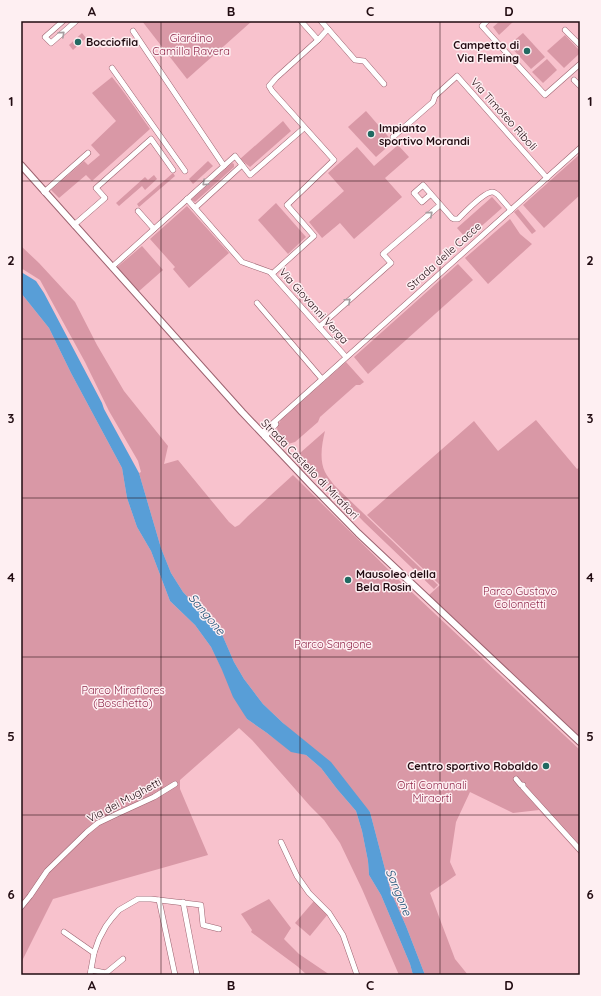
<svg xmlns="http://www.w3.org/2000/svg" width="601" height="996" font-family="Quicksand,sans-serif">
<rect width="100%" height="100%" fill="#f8c2cd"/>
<!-- green -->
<g fill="#d998a6">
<polygon points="142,21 252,21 187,79"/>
<polygon points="500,21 514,21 499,35 493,27"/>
<polygon points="82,33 86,38 73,50 69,45"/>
<polygon points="523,33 545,57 531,69 509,45"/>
<polygon points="565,35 580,51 580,53 564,68 547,51"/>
<polygon points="547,59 557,70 543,83 532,72"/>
<path d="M 112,77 C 126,94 137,111 150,129 L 92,181 L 86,175 L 59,198 L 51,190 L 84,161 L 88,165 L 100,155 L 91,145 L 116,121 L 92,93 Z"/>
<polygon points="366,111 393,142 376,157 348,127"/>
<polygon points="283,121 291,131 250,167 240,159"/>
<polygon points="398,145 409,157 385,178 402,197 354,239 340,223 322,238 309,222 344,191 328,173 357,147 374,166"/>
<polygon points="580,154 580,195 544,228 523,205"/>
<polygon points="208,161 213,166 193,184 189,179"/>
<polygon points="232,163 234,164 234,167 195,202 192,200 192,199"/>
<polygon points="173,173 175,176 139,207 137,204"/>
<polygon points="154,175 157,179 145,190 142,186 119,206 116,203 145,177 148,180"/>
<polygon points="492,197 502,208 468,238 465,235 464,236 457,228"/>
<polygon points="276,203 306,237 288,254 258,220"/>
<polygon points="187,206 229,253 189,288 173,269 175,267 150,239"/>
<polygon points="518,209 536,231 532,234 514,212"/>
<polygon points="510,219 520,234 532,244 488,284 465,258"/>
<polygon points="21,246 39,263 75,302 97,345 124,391 168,446 164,464 178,460 229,522 235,527 239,525 248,516 293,475 399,580 580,750 580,855 539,810 513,813 470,792 456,822 450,862 456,875 430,893 455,959 468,975 425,975 406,926 391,892 370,812 283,723 263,704 244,679 234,662 221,632 183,592 171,573 161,548 139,473 141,472 138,461 109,411 85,362 40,280 21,268"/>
<polygon points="142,246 163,270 138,292 116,268"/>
<polygon points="458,264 473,280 368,374 354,357"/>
<polygon points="21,293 49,328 71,373 122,468 127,498 137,527 151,551 170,601 195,625 211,647 247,719 267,733 291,751 306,755 321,768 337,789 356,811 362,831 368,861 369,875 381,895 410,964 413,975 399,975 362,889 340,843 324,820 310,806 252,740 239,728 180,780 180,789 208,855 53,899 21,963"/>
<polygon points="346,362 364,382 360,385 356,385 320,417 318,422 295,442 288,444 282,441 280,435 278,435 277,427 281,420"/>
<polygon points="536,420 577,469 580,467 580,738 429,595 440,585 367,515 474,421 498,451"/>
<path d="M 325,431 C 322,443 319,460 325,472 C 327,476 331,481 334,485 L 438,585 L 434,589 L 364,522 L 320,477 L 313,475 L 300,460 L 299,457 L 300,453 Z"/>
<polygon points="269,899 291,928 284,939 299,954 330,975 307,975 297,966 251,932 252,930 241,914"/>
<polygon points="314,901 328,914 310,936 295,923"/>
</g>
<!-- water -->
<polygon fill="#589ed7" points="21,272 36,281 44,293 102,403 104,409 139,473 161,548 171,573 183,592 221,632 234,662 244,679 263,704 283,723 331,762 370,812 391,892 406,926 425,975 413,975 410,964 381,895 369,875 368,861 362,831 356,811 337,789 321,768 306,755 291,752 267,733 247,719 233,697 222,670 211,647 195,625 170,601 151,551 137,527 127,498 122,468 71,373 49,328 21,293"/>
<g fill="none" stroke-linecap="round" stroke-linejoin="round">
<defs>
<g id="minor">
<polyline points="63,21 45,37 51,43 76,21"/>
<polyline points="301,21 318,40"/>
<polyline points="321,21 355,60 364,61 384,84"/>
<polyline points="487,21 482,26 545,95 580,64"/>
<polyline points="565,30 580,45"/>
<polyline points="133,31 224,166"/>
<polyline points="112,68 185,171"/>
<polyline points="574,80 580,86"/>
<polyline points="393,137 433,102 435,96 457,76 547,178"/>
<polyline points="44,192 88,153"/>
<path d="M 431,194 L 422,202 L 414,193 L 423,185 L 452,218 L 454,219 L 458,219 C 464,213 484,192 492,192 C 495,192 495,193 498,195 L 511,210"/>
<polyline points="187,199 242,262 270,272 346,357"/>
<polyline points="195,208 242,165"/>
<polyline points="138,211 154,229"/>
<polyline points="74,225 105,198 96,188 151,139 173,170"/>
<polyline points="112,267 235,156 250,175 304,128"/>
<polyline points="272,274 314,236 287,205 334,160 272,91 269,86 276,78 318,40 328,29"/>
<polyline points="257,303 322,379"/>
<polyline points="319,327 391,263 383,254 440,205"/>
<polyline points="262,433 580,148"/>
<polyline points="265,437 268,433 276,424"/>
<polyline points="516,779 521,785 523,785 523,787 580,850"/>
<polyline points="281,842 297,876 309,893 329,913 343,935 357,975"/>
<polyline points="159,900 175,975"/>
<polyline points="183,902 197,975"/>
<polyline points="21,907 30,896 47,871 87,832 98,823 119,813 154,797 175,784"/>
<polyline points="64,932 94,953"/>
<polyline points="91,970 106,973 123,959"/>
<polyline points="90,975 94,953 99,939 106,926 112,918 119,910 138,899 151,899 201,905 203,925 219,929"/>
</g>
<polyline id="tertiary" points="21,165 242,412 312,486 358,533 580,742"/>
</defs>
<!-- minor casing -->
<use href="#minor" stroke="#9d6370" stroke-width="6"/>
<!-- tertiary casing -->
<use href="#tertiary" stroke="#9d6370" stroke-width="8"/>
<!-- minor -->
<use href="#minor" stroke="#fff" stroke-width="5"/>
<!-- tertiary -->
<use href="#tertiary" stroke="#fff" stroke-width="6"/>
</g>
<!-- one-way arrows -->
<defs><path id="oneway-chevron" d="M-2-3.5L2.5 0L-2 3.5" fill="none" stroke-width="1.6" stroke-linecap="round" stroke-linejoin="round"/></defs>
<g stroke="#a69da0">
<use href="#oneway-chevron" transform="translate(62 34) rotate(-42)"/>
<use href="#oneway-chevron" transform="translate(205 183) rotate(138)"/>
<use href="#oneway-chevron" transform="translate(430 214) rotate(-41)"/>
<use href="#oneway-chevron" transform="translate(348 301) rotate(-42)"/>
</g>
<!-- grid -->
<path fill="none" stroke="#210b11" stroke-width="1" stroke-opacity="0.55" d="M 161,21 L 161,975M 300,21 L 300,975M 440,21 L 440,975M 21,181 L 580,181M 21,339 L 580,339M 21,498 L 580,498M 21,657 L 580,657M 21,815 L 580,815"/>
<!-- markers -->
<g fill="#216a62" stroke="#feeff2" stroke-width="1.5">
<circle cx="78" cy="42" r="4"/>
<circle cx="527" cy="51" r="4"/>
<circle cx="371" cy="134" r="4"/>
<circle cx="348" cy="580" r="4"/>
<circle cx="546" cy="766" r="4"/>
</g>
<g text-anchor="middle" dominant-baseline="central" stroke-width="3" stroke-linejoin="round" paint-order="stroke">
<!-- park labels -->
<g font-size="11" fill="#90284b" stroke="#feeff2">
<text x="191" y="38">Giardino<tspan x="191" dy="13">Camilla Ravera</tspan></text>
<text x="520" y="591">Parco Gustavo<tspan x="520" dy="13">Colonnetti</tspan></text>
<text x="333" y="644">Parco Sangone</text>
<text x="123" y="690">Parco Miraflores<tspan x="123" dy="13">(Boschetto)</tspan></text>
<text x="432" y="785">Orti Comunali<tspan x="432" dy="13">Miraorti</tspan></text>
</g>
<!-- poi labels -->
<g font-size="11" font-weight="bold" fill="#210b11" stroke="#feeff2" text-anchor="start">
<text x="86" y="42">Bocciofila</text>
<text x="519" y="45" text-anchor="end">Campetto di<tspan x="519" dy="13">Via Fleming</tspan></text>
<text x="379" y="128">Impianto<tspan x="379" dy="13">sportivo Morandi</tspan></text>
<text x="356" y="574">Mausoleo della<tspan x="356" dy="13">Bela Rosin</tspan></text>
<text x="538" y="766" text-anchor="end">Centro sportivo Robaldo</text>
</g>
<!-- street labels -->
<g font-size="11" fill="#210b11" stroke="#feeff2">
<text transform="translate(504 114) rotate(48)">Via Timoteo Riboli</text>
<text transform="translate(444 256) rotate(-42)">Strada delle Cacce</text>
<text transform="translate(314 306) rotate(48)">Via Giovanni Verga</text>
<text transform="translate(310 469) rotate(46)">Strada Castello di Mirafiori</text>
<text transform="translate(124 800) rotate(-28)">Via dei Mughetti</text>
</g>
<!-- water labels -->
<g font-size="12" font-style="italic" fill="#194c73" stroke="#feeff2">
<text transform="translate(207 614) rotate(50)">Sangone</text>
<text transform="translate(399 892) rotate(68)">Sangone</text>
</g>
</g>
<!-- border -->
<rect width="601" height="996" fill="none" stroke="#feeff2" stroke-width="44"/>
<rect x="22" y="22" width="557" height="952" fill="none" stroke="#210b11" stroke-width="1.5"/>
<g font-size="13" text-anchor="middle" font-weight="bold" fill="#210b11">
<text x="92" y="16">A</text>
<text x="231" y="16">B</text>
<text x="370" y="16">C</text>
<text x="509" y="16">D</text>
<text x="11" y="106">1</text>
<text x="590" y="106">1</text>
<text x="11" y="265">2</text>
<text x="590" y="265">2</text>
<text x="11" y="423">3</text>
<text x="590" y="423">3</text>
<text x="11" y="582">4</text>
<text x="590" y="582">4</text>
<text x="11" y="741">5</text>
<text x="590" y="741">5</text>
<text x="11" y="899">6</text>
<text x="590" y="899">6</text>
<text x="92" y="990">A</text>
<text x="231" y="990">B</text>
<text x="370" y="990">C</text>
<text x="509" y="990">D</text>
</g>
</svg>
